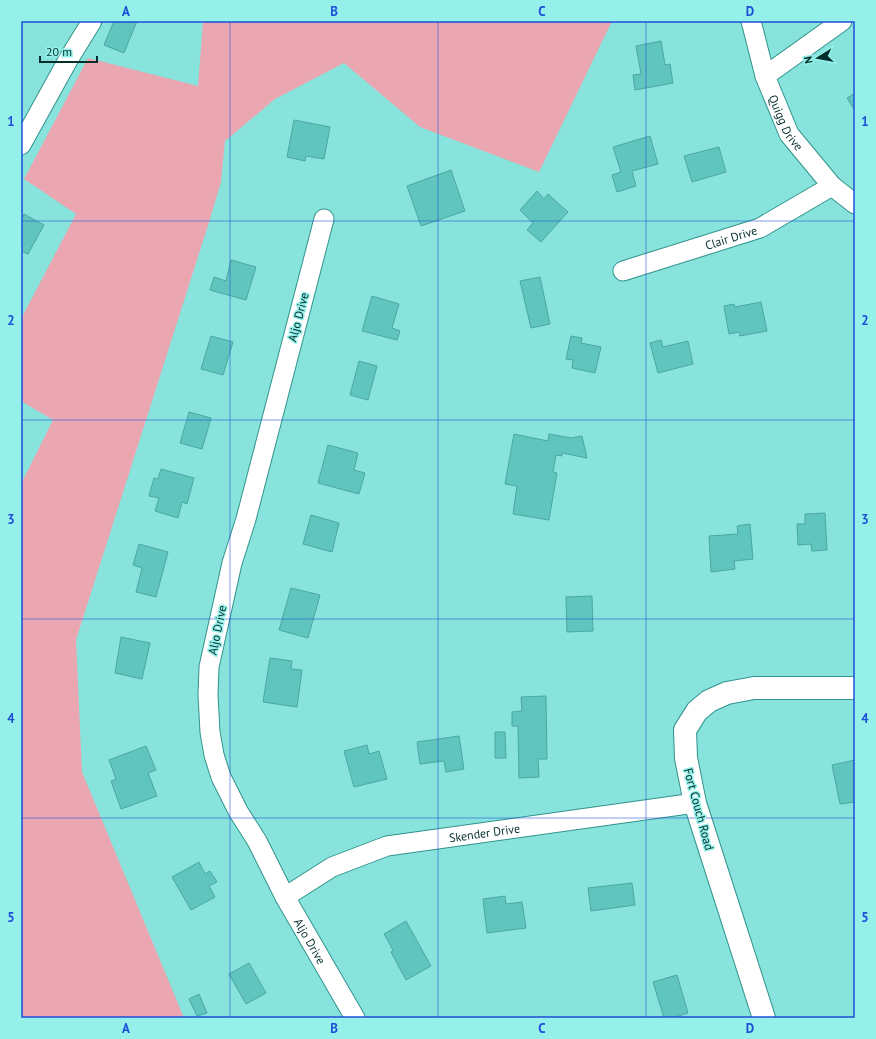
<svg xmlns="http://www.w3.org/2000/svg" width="876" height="1039" font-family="'PT Sans',sans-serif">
<rect width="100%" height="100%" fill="#87e3db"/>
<!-- green -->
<polygon fill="#eaa7b1" points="203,21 612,21 539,172 420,127 344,63 275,99 225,141 221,182 210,219 76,640 82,772 184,1018 21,1018 21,484 53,420 21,401 21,319 76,214 24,179 88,58 198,86"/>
<!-- building -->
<g fill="#60c5be" stroke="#4aa8a1">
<polygon points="114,21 137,21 124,53 104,45"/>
<polygon points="661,41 665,65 670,64 673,83 635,90 633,75 641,74 636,46"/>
<polygon points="855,93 855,111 847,98"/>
<polygon points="294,120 330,127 324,159 306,156 305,161 287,157"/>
<polygon points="650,136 658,164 632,171 636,186 617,192 612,175 621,172 613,147"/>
<polygon points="719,147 726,172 692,182 684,156"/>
<polygon points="451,170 465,211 421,226 407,186"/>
<polygon points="537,191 544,199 548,194 568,212 541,242 527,230 533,223 520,210"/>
<polygon points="24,214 44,225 28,254 21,251 21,220"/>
<polygon points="231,260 256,267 246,300 210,290 214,277 226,281"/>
<polygon points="540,277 550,324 531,328 520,281"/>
<polygon points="372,296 399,304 392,328 400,331 397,340 362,331"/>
<polygon points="761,302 767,331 740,336 739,332 729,334 724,306 734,304 735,307"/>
<polygon points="211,336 233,342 223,375 201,369"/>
<polygon points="571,336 582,338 581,343 601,347 595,373 572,368 573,360 566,359"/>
<polygon points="661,340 663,347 688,341 693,364 658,373 650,343"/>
<polygon points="359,361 377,366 368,400 350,395"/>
<polygon points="189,412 211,418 202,449 180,443"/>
<polygon points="514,434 548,441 549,434 571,438 582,436 587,458 562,453 562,456 556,455 553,472 557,473 549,520 513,514 517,486 505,484"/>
<polygon points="328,445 358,453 354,470 365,473 359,494 318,483"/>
<polygon points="161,469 194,478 187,504 182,502 178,518 155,511 159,498 149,496 154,478 158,479"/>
<polygon points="825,513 827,550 812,551 811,544 798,545 797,524 805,524 805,514"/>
<polygon points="311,515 339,523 332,552 303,544"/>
<polygon points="750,524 753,559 734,561 735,569 711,572 709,536 738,534 737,526"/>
<polygon points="139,544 168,552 156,597 136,592 142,568 133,565"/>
<polygon points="291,588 320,595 308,638 279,630"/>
<polygon points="592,596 593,631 567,632 566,597"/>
<polygon points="121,637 150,643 142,679 115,673"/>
<polygon points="270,658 292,661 291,669 302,670 297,707 263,702"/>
<polygon points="546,696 547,759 538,759 539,777 519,778 518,726 512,726 512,712 522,711 521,697"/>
<polygon points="495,732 505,732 506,758 495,758"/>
<polygon points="459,736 464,769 446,772 444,761 420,764 417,742"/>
<polygon points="367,745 369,754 379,751 387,779 354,787 344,751"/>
<polygon points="146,746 156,770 148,773 157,796 121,809 111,781 116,779 109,760"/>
<polygon points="855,760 855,802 840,804 832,765"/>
<polygon points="199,862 205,874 210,871 217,882 209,886 215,897 191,910 172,877"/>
<polygon points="632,883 635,905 591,911 588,888"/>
<polygon points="505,896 506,904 522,902 526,928 487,933 483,899"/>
<polygon points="406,921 431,966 406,980 391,952 393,950 384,934"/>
<polygon points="249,963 266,993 246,1004 229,974"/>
<polygon points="677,975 688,1013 672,1018 664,1018 653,982"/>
<polygon points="199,994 207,1013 197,1016 189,999"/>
</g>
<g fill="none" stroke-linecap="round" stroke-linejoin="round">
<defs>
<g id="street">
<path id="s1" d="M 751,21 L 765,76 L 789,134 L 832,186 L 855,204"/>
<polyline points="765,76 842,21"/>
<polyline points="21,145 68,60 92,21"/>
<path id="s2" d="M 324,219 L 246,519 L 232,563 L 209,667 L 208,695 L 210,732 L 214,755 L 221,777 L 238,811 L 257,841 L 285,897 L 355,1018"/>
<path id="s3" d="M 623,271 L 760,228 L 832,186"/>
<path id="s4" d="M 285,897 L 332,867 L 387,846 L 695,803"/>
</g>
<polyline id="secondary" points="764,1018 695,803 686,758 685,730 697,711 709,701 727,693 754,688 855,688"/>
</defs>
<!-- street casing -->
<use href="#street" stroke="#32938d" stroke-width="21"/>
<!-- secondary casing -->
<use href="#secondary" stroke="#32938d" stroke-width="24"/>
<!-- street -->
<use href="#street" stroke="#fff" stroke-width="19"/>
<!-- secondary -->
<use href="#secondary" stroke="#fff" stroke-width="22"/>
</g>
<!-- grid -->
<path fill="none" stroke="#1d4ed8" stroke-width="1" stroke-opacity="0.55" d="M 230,21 L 230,1018M 438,21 L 438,1018M 646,21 L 646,1018M 21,221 L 855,221M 21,420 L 855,420M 21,619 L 855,619M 21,818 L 855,818"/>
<g text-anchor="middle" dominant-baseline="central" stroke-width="3" stroke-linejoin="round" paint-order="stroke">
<!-- street labels -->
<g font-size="12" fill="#042e2c" stroke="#94f0e9">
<text stroke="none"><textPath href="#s1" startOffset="108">Quigg Drive</textPath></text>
<text stroke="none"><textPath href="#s3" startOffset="113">Clair Drive</textPath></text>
<text transform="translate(298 317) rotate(-75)">Aljo Drive</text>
<text transform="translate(217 630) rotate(-78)">Aljo Drive</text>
<text transform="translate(699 809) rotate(75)">Fort Couch Road</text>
<text stroke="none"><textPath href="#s4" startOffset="213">Skender Drive</textPath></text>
<text stroke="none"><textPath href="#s2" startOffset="761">Aljo Drive</textPath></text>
</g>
</g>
<!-- border -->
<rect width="876" height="1039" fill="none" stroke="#94f0e9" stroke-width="44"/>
<!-- north arrow -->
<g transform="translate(818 58) rotate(259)" stroke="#94f0e9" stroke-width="3" paint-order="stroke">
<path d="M0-3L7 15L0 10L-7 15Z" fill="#042e2c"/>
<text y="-6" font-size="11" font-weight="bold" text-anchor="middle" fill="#042e2c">N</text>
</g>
<!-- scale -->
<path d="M40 56v6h57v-6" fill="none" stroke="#042e2c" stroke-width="2"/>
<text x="46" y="56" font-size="12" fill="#042e2c" stroke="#94f0e9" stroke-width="3" paint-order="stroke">20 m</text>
<rect x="22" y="22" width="832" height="995" fill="none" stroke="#1d4ed8" stroke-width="1.5"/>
<g font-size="13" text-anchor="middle" font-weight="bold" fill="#1d4ed8">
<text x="126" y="16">A</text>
<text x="334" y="16">B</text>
<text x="542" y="16">C</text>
<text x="750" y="16">D</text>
<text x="11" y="126">1</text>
<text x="865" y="126">1</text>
<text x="11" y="325">2</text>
<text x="865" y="325">2</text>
<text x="11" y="524">3</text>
<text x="865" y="524">3</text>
<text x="11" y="723">4</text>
<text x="865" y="723">4</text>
<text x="11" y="922">5</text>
<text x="865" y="922">5</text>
<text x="126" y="1033">A</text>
<text x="334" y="1033">B</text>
<text x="542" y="1033">C</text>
<text x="750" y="1033">D</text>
</g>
</svg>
